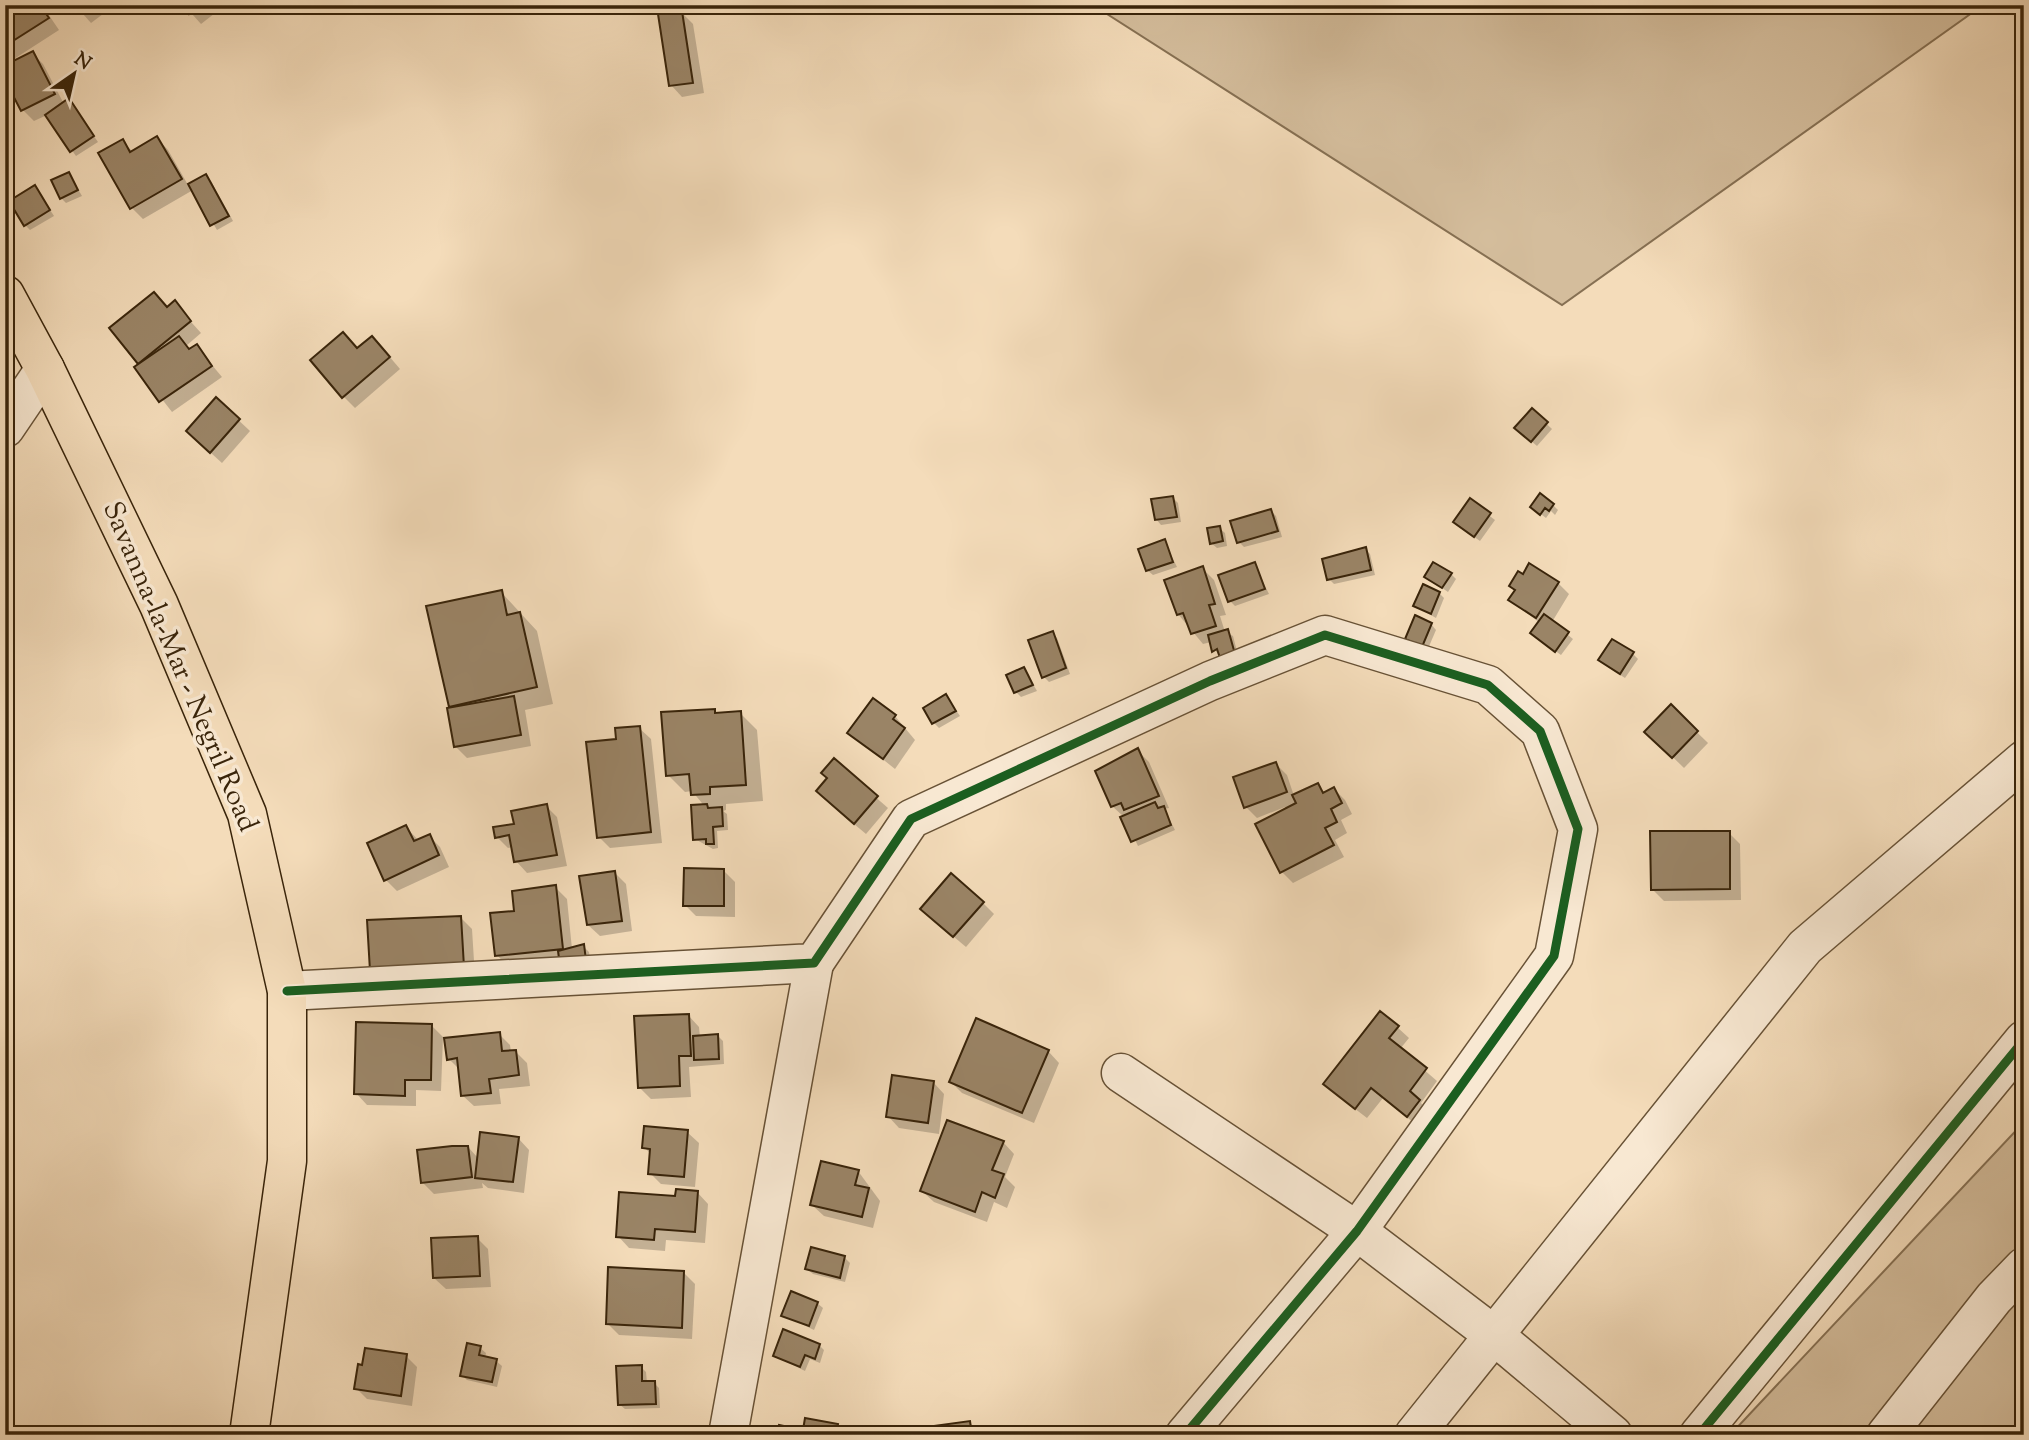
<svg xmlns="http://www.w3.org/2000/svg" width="2029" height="1440" font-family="'Sorts Mill Goudy',serif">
<rect width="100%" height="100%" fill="#f4dcba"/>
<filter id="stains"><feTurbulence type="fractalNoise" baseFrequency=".00286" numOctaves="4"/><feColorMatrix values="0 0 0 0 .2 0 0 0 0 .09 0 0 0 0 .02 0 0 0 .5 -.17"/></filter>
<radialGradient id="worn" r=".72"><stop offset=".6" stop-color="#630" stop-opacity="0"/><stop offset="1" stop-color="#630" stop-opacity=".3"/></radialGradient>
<!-- green -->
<g fill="#d4bd9c" stroke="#867053" stroke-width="2">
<polygon points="1093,5 1983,5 1562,305"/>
<polygon points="2024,1122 2024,1435 1730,1435"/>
</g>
<!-- shadow -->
<g fill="#0003">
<polygon points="5,5 42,5 59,30 14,59 15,62 32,53 43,64 64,104 73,106 98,142 76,156 47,115 34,121 23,110 5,76"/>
<polygon points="75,5 115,5 91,23"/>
<polygon points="159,5 180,5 168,15"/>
<polygon points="184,5 216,5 219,10 201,24"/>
<polygon points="682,13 693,24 704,93 682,97 671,85"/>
<polygon points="157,138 168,150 188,185 205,176 211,181 233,221 217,230 193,190 143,219 132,208 122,141 133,152"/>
<polygon points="69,174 82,196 66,203 61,198"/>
<polygon points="35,187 54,216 30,230 25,225"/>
<polygon points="174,303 201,333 186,346 190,350 196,346 222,377 172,412 137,367 141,365 111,328 168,308"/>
<polygon points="383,349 400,369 355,408 343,396 358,350"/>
<polygon points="216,399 250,431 222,463 199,442"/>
<polygon points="1532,410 1552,429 1537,446 1522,433"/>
<polygon points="1173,498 1178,503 1181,522 1161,525 1156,519"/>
<polygon points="1470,501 1495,520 1480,541 1460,527"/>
<polygon points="1553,505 1558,510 1555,515 1551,511 1546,518 1532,507"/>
<polygon points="1271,511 1276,516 1282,537 1244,547 1239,542"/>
<polygon points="1219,528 1225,533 1227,546 1217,548 1211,543"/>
<polygon points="1164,541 1177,567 1153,575 1147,570"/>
<polygon points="1365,549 1370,554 1375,575 1334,584 1329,579"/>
<polygon points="1254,564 1269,594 1235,606 1230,601"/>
<polygon points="1202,568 1214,580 1226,615 1220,616 1225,632 1233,636 1239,659 1219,656 1211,642 1203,644 1178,614"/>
<polygon points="1451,574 1456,579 1448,592 1426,577"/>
<polygon points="1558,583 1569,594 1552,622 1573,639 1561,655 1537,638 1540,623 1510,600 1516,591"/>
<polygon points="501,592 537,631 553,704 525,710 531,746 467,758 455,746 451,706"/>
<polygon points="1439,593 1444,598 1436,618 1415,606"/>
<polygon points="1431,624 1436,630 1427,651 1412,644"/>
<polygon points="1052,633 1057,638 1070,674 1049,682 1044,677"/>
<polygon points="1633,654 1638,659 1625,678 1605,665"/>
<polygon points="1024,669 1037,691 1021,697 1016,692"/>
<polygon points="946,696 960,716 939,728 934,723"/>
<polygon points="1671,707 1708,743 1684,768 1647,732"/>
<polygon points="714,710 719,715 740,713 757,730 763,801 726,804 726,810 723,811 727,814 728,830 717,831 718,848 713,849 695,839 706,808 692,791 685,792 668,775"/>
<polygon points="895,716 915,740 895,769 850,733"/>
<polygon points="639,728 651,739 662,843 610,848 599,837 618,741"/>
<polygon points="1138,751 1149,762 1169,808 1164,809 1175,830 1138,846 1124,817 1112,806"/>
<polygon points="834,761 888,808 866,834 829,803 829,779"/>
<polygon points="1276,764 1287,775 1294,796 1317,785 1325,793 1334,789 1345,800 1352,814 1341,820 1347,833 1335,840 1344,857 1293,883 1282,872 1285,807 1257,818 1246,807"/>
<polygon points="546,806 557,817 567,866 527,873 516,861 513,847 508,848 497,837"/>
<polygon points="406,827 419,841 429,836 440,847 449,867 397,891 386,880"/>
<polygon points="1729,833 1740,844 1741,900 1664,901 1653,890"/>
<polygon points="723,870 735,882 735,917 696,916 685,905"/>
<polygon points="615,873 626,884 632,931 600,936 588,925"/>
<polygon points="555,887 567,899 572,949 583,946 589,952 592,974 508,967 497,955 516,912"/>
<polygon points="983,903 994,914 966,947 934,920"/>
<polygon points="461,918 472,929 475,977 369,922"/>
<polygon points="688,1015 699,1027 700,1037 718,1036 723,1041 724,1064 689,1067 691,1097 651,1099 640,1088"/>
<polygon points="431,1025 443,1037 441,1091 416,1090 416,1106 367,1105 356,1093"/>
<polygon points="1397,1027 1409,1038 1400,1049 1437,1081 1421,1103 1430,1112 1419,1127 1383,1098 1367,1118 1337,1095"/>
<polygon points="499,1034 510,1045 511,1052 516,1052 527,1063 530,1086 499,1089 501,1104 474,1106 462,1095 460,1070 449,1059"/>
<polygon points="1048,1051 1059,1063 1034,1123 962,1093 951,1082"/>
<polygon points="933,1082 944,1094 939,1134 899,1128 888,1116"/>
<polygon points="687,1132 699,1143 695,1187 661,1184 650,1173 651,1154 644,1147"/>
<polygon points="518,1138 529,1150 524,1193 488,1188 482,1183 483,1188 434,1194 423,1183 468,1147 478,1158"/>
<polygon points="1003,1142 1014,1154 1005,1177 1015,1187 1007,1208 994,1202 987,1222 934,1202 922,1191"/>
<polygon points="858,1171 880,1201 873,1228 824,1216 812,1205"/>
<polygon points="697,1192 708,1204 705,1243 666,1240 665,1251 629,1248 618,1236 676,1198"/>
<polygon points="477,1238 488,1249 491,1287 446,1289 434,1278"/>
<polygon points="844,1257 850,1263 845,1282 813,1274 807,1269"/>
<polygon points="684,1273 695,1284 692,1339 619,1335 607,1323"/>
<polygon points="817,1303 823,1308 814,1330 783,1315"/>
<polygon points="819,1345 824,1350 820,1363 810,1359 805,1371 775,1356"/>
<polygon points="480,1348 486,1353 485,1358 496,1361 502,1366 497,1387 467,1380 462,1375"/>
<polygon points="406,1356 417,1367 412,1406 367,1399 356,1388 364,1367"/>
<polygon points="641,1367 646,1372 647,1383 654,1383 659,1388 660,1408 625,1409 619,1404"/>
<polygon points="970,1423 981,1435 913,1435"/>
<polygon points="837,1426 846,1435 779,1435"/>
</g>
<!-- building -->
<g fill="#9a8466" stroke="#39240a" stroke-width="2">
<polygon points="5,5 40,5 49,18 5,46"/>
<polygon points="73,5 88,5 78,12"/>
<polygon points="182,5 200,5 189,14"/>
<polygon points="682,11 693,83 669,86 658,14"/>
<polygon points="33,51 55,94 21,111 5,80 5,65"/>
<polygon points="69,98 94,136 70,152 45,115"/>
<polygon points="157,136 182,179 130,209 98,153 123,139 130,152"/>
<polygon points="69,172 78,190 60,199 51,180"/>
<polygon points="206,174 229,216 210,226 188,184"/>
<polygon points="35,185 50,210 24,226 9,201"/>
<polygon points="154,292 167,307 175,300 191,321 138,364 109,328"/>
<polygon points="343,332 357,348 372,336 390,357 342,398 310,360"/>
<polygon points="179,336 189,349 197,344 212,366 159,402 134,367"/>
<polygon points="216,397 240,419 210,453 186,431"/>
<polygon points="1532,408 1548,422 1531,442 1514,428"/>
<polygon points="1540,493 1554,504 1549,511 1545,508 1540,515 1530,507"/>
<polygon points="1173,496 1177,517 1155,520 1151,499"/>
<polygon points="1470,498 1491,513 1474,537 1453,522"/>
<polygon points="1271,509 1278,531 1237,543 1230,521"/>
<polygon points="1220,526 1223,541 1210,544 1207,528"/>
<polygon points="1165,539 1173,562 1146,571 1138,549"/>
<polygon points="1366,547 1371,570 1327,580 1322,559"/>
<polygon points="1255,562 1265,589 1228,602 1218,575"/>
<polygon points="1433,562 1452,573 1442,588 1424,577"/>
<polygon points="1529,563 1559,582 1536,618 1508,600 1515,590 1509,586 1518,571 1523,574"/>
<polygon points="1203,566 1215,604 1209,605 1216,626 1191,634 1183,613 1177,615 1164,580"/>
<polygon points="1423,584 1440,592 1431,614 1413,606"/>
<polygon points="502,590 507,615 520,612 537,687 449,707 426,606"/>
<polygon points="1544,614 1569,632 1555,652 1530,633"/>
<polygon points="1415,615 1432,623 1422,647 1405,639"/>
<polygon points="1228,629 1235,654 1220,658 1217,649 1212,652 1208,635"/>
<polygon points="1053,631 1066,668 1042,678 1028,640"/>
<polygon points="1612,639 1634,652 1620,674 1598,660"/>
<polygon points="1024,667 1033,685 1014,693 1006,675"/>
<polygon points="946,694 956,711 932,724 923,708"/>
<polygon points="514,696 521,735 454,747 447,708"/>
<polygon points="873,698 896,715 893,719 905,728 883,759 847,733"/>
<polygon points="1671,704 1698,731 1672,758 1644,732"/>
<polygon points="715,709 715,713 741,711 746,785 710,787 710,794 691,795 689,774 666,776 661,712"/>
<polygon points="640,726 651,832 597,838 586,742 616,739 615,728"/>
<polygon points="1138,748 1159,796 1124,810 1121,803 1111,807 1095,771"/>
<polygon points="834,758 878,796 854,824 816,791 827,778 821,773"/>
<polygon points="1276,762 1287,792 1244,808 1233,777"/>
<polygon points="1318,783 1323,793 1334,787 1342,803 1331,809 1337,822 1325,828 1334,845 1280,873 1255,824 1296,803 1292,795"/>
<polygon points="1155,802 1158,808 1164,806 1171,825 1131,842 1120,817"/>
<polygon points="547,804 557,855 514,862 509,835 495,838 493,827 514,824 511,811"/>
<polygon points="707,804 708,808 722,807 723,826 713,827 714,844 706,844 706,839 693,840 691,805"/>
<polygon points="406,825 414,841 430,834 439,855 384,881 367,843"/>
<polygon points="1650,831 1730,831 1730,889 1651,890"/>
<polygon points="684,868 724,869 724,906 683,906"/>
<polygon points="615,871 622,921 587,925 579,876"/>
<polygon points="951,873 984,902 953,937 920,909"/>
<polygon points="556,885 563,949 495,956 490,913 514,911 512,891"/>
<polygon points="461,916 464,967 370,971 367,920"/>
<polygon points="584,944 587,969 561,973 558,951"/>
<polygon points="1380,1011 1399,1026 1389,1038 1427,1068 1410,1091 1420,1100 1407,1117 1371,1088 1355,1109 1323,1084"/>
<polygon points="689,1014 691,1056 679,1056 680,1086 638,1088 634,1016"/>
<polygon points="976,1018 1049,1050 1022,1113 949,1082"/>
<polygon points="356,1022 432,1024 431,1080 405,1080 405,1096 354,1094"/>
<polygon points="500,1032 502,1051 516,1050 519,1075 489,1079 491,1093 461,1096 457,1058 447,1060 444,1038"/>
<polygon points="718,1034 719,1059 694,1060 693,1036"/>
<polygon points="892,1075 934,1081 928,1123 886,1117"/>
<polygon points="947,1120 1004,1141 992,1170 1004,1174 995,1198 982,1192 975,1212 920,1191"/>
<polygon points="644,1126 688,1130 684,1177 648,1174 650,1149 642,1148"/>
<polygon points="480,1132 519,1137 513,1182 475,1178"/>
<polygon points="452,1146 468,1146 472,1177 421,1183 417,1150"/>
<polygon points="821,1161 859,1170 855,1185 869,1188 862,1217 810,1205"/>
<polygon points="676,1189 698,1191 695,1232 655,1229 654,1240 616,1237 619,1192 675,1196"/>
<polygon points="478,1236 480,1276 433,1278 431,1238"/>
<polygon points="811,1247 845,1256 840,1278 805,1269"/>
<polygon points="608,1267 684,1271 682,1328 606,1324"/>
<polygon points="791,1291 818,1302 809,1326 781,1316"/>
<polygon points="783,1329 820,1344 815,1359 805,1355 800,1367 773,1356"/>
<polygon points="467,1343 481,1346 479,1355 497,1359 492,1382 460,1376"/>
<polygon points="365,1348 407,1354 401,1396 354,1389 358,1364 362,1365"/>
<polygon points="642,1365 642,1381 655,1381 656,1404 618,1405 616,1366"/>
<polygon points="805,1418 838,1424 836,1435 777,1435 779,1425 803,1430"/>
<polygon points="970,1421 972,1435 912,1435 911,1429"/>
</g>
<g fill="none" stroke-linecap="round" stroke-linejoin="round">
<defs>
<g id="minor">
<polyline points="5,428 45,369"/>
<polyline points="287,991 814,963 911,819 1210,681 1325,635 1488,685 1540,731 1578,829 1554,956 1357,1231 1185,1435"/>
<polyline points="1121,1073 1357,1231 1495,1336 1613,1435"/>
<polyline points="728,1435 814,963"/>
<polyline points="1414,1435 1805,947 2024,760"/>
<polyline points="1699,1435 2024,1040"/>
<polyline points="1886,1435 1994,1298 2024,1267"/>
</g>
<polyline id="major" points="5,295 45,369 159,605 247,814 287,991 287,1161 249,1435"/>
</defs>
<!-- minor casing -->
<use href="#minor" stroke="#685236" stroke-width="41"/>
<!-- major casing -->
<use href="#major" stroke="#39240a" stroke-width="41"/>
<!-- minor -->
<use href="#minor" stroke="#f8e8d2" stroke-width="38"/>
<!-- major -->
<use href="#major" stroke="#f4dcba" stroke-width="38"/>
<defs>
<g id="cycleway">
<polyline points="287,991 814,963 911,819 1210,681 1325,635 1488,685 1540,731 1578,829 1554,956 1357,1231 1185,1435"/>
<polyline points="1699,1435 2024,1040"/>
</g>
</defs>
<!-- cycleway casing -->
<use href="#cycleway" stroke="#f8e8d2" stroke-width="13"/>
<!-- cycleway -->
<use href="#cycleway" stroke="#1b5e20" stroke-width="9"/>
</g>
<g text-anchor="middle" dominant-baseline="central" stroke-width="7" stroke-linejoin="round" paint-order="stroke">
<!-- street labels -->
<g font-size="28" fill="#39240a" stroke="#f8e8d2">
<text transform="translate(179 667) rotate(67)">Savanna-la-Mar - Negril Road</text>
</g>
</g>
<!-- margin -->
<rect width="2029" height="1440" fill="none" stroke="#f4dcba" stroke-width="28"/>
<rect x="7" y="7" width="2015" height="1426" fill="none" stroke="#39240a" stroke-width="3.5"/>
<rect x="14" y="14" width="2001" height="1412" fill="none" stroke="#39240a" stroke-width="2"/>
<!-- north arrow -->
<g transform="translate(74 74) rotate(34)" stroke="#f8e8d2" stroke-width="5" paint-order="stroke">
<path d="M0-5L12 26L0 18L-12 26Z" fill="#39240a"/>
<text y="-10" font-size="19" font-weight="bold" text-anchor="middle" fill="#39240a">N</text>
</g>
<rect width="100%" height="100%" filter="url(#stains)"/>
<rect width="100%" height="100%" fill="url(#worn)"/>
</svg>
